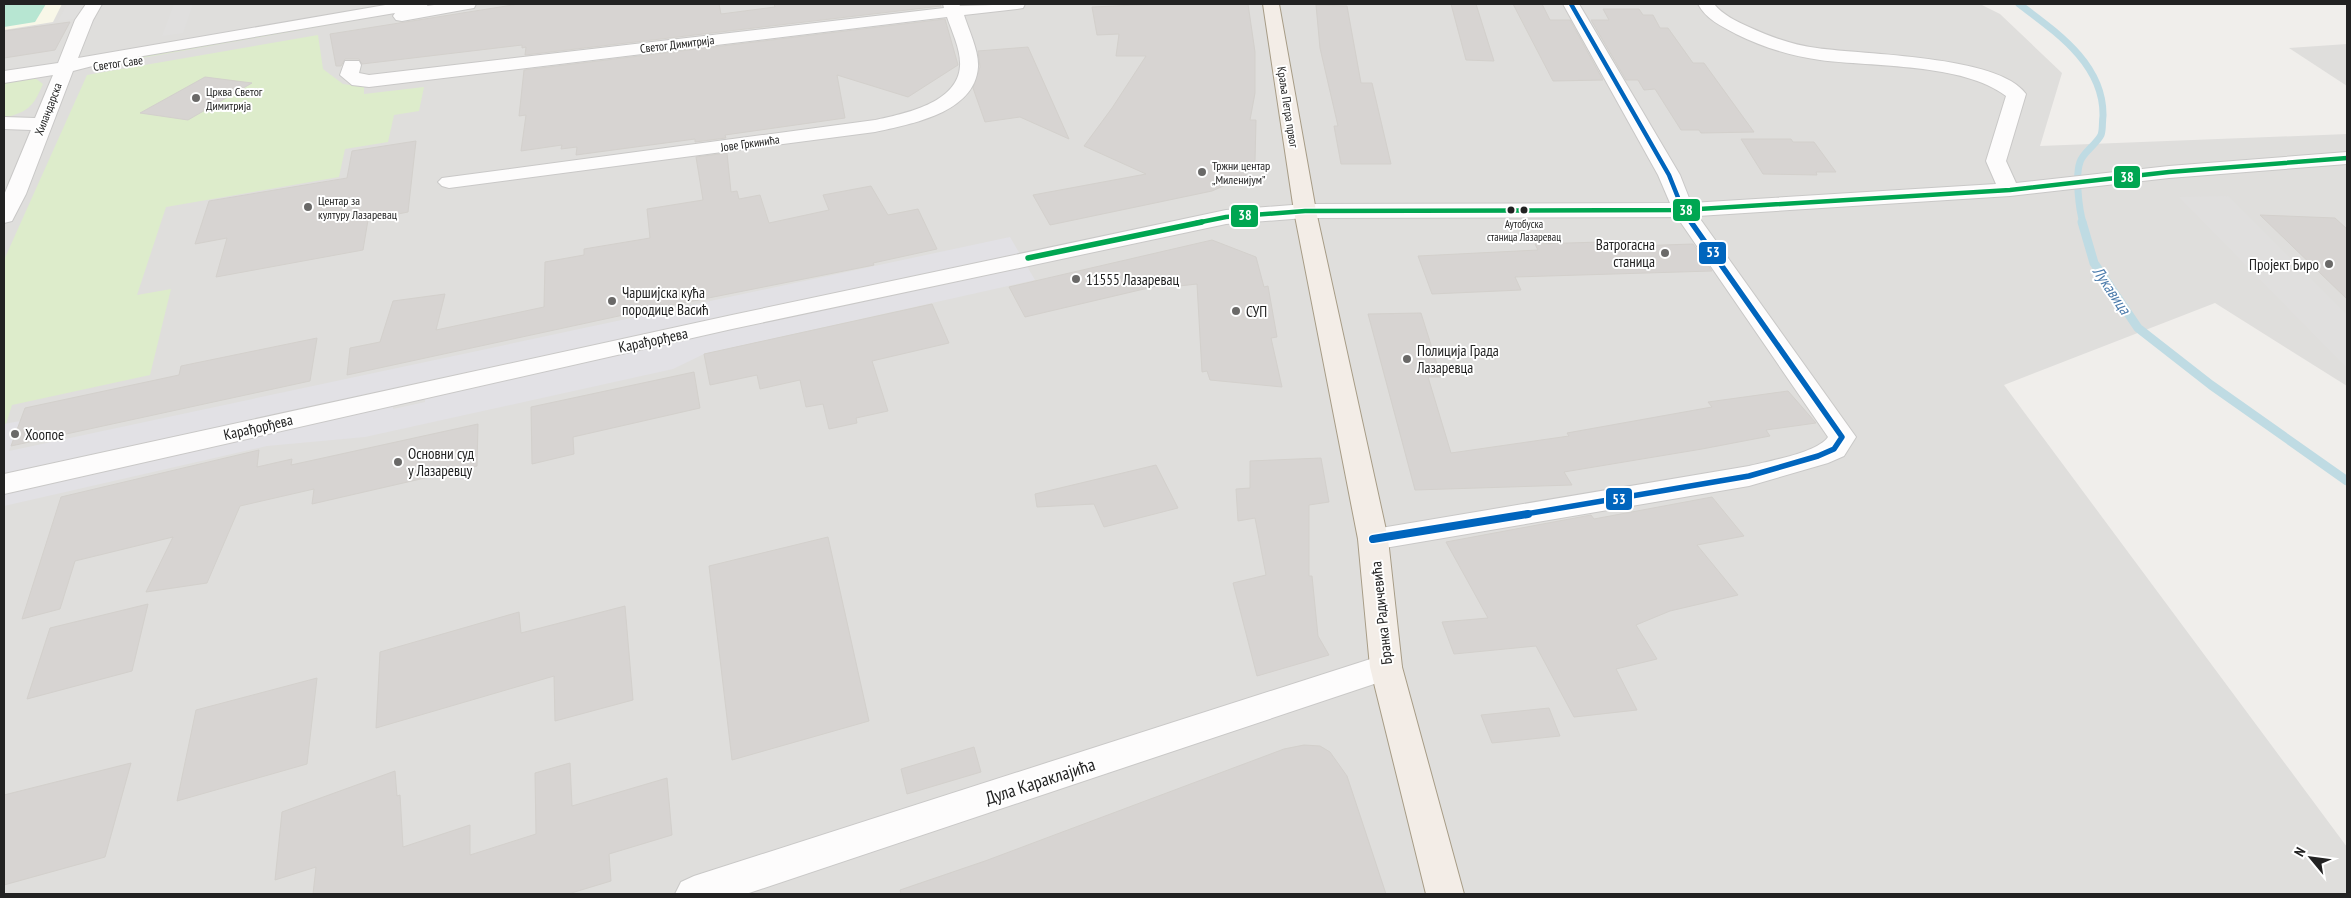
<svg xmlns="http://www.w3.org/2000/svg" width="2351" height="898" font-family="'PT Sans Narrow',sans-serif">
<rect width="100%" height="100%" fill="#f0eeeb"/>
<!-- residential -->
<g fill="#dfdedc">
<polygon points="4,4 1980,4 2000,14 2062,73 2040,146 2347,134 2347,386 2215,303 2004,385 2347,847 2347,894 4,894"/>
<polygon points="2347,44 2347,86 2289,48"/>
</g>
<!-- education -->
<polygon fill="#f8f7e8" points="4,4 62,4 53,22 4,30"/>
<!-- grass -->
<g fill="#ddeccb">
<polygon points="429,4 447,4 108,64 109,61"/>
<polygon points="318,35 323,69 343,84 364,87 364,94 424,87 419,111 394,115 388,142 345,149 339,177 166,207 137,295 171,289 150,375 12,405 6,424 4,424 4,260 87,75"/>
<path d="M 16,78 L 35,78 L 43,84 C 33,107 29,111 4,118 L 4,80 Z"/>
</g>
<!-- pitch -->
<polygon fill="#b7e6d2" points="4,4 46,4 35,22 4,27"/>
<!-- parking -->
<g fill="#e0dfde">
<polygon points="67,4 87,4 80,18 58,21"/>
<polygon points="174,4 193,4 183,33 162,36"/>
<polygon points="2228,196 2347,315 2347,368 2179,197"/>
</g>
<!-- plaza -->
<path fill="#e2e1e5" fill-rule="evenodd" d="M 1010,237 L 1035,280 L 704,354 L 673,369 L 365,437 L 267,446 L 4,506 L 4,424 L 20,421 L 9,451 ZM 425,394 L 425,402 L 393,409 L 393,400 Z"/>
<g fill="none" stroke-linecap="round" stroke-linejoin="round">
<!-- stream-far1 -->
<path stroke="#bfdbe3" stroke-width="7" d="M 2019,4 C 2056,32 2104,64 2103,116 C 2102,122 2103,130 2101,135 C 2096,145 2083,152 2080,162 C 2075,176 2079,209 2083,223"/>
<!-- stream -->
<polyline stroke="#bfdbe3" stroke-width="9" points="2082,222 2094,263 2138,328 2211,385 2347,481"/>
</g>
<!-- building -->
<g fill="#d7d4d2" stroke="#d3d0cc">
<polygon points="519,4 719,4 721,14 775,7 774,4 940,4 941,6 525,55 526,47 522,48 522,45 362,64 359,59 345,59 341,66 336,66 330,34"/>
<polygon points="1159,4 1248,4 1255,52 1255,93 1250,120 1256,120 1255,161 1246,175 1239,179 1212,191 1050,225 1033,195 1146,174 1084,146 1112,108 1146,56 1116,56 1119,34 1097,35 1092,7"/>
<polygon points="1451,4 1476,4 1494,61 1466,60"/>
<polygon points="1513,4 1542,4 1550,20 1570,20 1603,80 1553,81"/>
<polygon points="1316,5 1347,6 1361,83 1372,83 1391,164 1341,164 1334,126 1338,126 1320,48"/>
<polygon points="1603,9 1639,9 1643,15 1653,15 1660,28 1668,28 1693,63 1704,63 1754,132 1701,133 1699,130 1681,130 1655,89 1644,90 1638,80 1626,80 1591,20 1609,20"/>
<polygon points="945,19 958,65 908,97 837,75 845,118 725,135 726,138 695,142 695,139 576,155 577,147 561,149 562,145 521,151 526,115 519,116 524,70"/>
<polygon points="70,22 55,50 4,58 4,31"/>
<polygon points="1028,47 1069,139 1020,117 985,122 973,88 980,67 978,51"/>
<polygon points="205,77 252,83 188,120 140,113"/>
<polygon points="1741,139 1791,139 1793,142 1814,142 1836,172 1816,172 1817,175 1763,174"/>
<polygon points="416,141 408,212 368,220 363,250 216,277 227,238 195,244 209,201 347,178 352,151"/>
<polygon points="727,153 731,192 737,191 739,199 760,195 769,223 829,210 823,195 871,186 888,215 918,209 937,249 873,263 874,265 628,314 347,375 350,348 380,342 393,301 445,294 436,330 544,307 545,262 584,255 584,249 650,238 647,209 703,200 696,157"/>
<polygon points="2260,215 2335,218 2347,229 2347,299"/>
<polygon points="1212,240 1256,257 1264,287 1268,286 1277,337 1271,338 1282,387 1210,380 1207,371 1202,372 1197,284 1179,286 1178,281 1025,317 1009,287"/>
<polygon points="1601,242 1604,247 1693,244 1712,271 1515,277 1521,290 1432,294 1418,256 1538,250 1535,244"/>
<polygon points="932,304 949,343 872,361 888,411 856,418 857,423 829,429 823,404 806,407 800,380 760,389 757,375 710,385 704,354"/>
<polygon points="1421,313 1441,377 1428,377 1451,453 1569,436 1567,433 1712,407 1708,402 1788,391 1816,423 1766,430 1770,436 1702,449 1564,472 1572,485 1415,490 1368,314"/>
<polygon points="317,338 310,381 11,446 25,408 179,375 181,366"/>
<polygon points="694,372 700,408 573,437 574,454 532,464 531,407"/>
<polygon points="478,424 477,466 312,504 314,489 240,506 207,583 146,592 173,537 75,561 60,609 22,619 61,497 259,450 257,467 292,459 291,465"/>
<polygon points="1321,458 1329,502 1309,505 1309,576 1312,576 1318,636 1329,655 1257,676 1233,583 1266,575 1255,518 1238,521 1236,489 1250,488 1250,461"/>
<polygon points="1156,465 1178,508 1104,527 1094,504 1037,507 1035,494"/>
<polygon points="1712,497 1744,536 1697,545 1738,595 1670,611 1636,625 1657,659 1616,669 1637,710 1574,717 1536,646 1454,654 1442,622 1488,618 1446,542 1591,515 1594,519"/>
<polygon points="828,537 869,721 732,760 709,566"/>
<polygon points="148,604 132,671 27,699 50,628"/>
<polygon points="625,606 633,700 555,721 554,676 376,728 380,652 519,612 521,633"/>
<polygon points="317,678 307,764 177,801 196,710"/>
<polygon points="1549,708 1560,736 1492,743 1481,715"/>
<polygon points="1304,745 1320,746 1330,752 1347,776 1386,894 901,894 900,890 985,861 1284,749"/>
<polygon points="974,747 981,772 907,794 901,769"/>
<polygon points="131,763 105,857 4,885 4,795"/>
<polygon points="570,763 572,806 667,778 672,835 609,854 611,881 568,894 313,894 316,867 275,880 282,812 395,771 397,796 400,795 403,847 470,825 470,855 536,834 535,773"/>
</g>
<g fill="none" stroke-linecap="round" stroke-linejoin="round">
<defs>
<g id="minor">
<polygon points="86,4 102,4 93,20 78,58 391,4 428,4 427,6 441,4 476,4 474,8 468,9 402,21 396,20 393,16 395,13 108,62 73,71 26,194 12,221 4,223 4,195 31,130 4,129 4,117 35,118 53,75 4,83 4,71 58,63 75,20"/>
<path d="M 943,4 L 959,4 L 960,6 L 1025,4 L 1023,8 L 1017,9 L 964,15 C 969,31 979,51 978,67 C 975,113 911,124 875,132 L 449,188 L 442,186 L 438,182 L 442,178 L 875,120 C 904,114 958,103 960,66 C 961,50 952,32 947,17 L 369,87 L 352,85 L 340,75 L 345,61 L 359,61 L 361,65 L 359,73 L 369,75 L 944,8 Z"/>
<path d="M 1563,4 L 1579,4 L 1680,175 L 1691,203 L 1996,184 L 1986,161 L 2006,96 C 1963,63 1873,67 1820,60 C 1791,56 1762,47 1736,34 C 1721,26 1706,19 1698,4 L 1714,4 C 1723,15 1736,21 1749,27 C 1771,37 1793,45 1817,48 C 1863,55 1999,55 2026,94 L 2006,161 L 2016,183 L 2169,166 L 2347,152 L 2347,164 L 2169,178 L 2010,196 L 1698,216 L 1856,437 L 1844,456 L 1828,463 L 1749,486 L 1373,550 L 1363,547 L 1358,539 L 1363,531 L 1749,466 C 1768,461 1817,453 1828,437 L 1677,217 L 1305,218 L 1226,224 L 732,329 L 4,494 L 4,474 L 732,315 L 1226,210 L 1305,204 L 1670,203 L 1658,175 Z"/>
<polygon points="1386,654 1398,658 1402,667 1398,676 746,894 675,894 681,882 694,876"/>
</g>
<polygon id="major" points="1263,4 1279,4 1316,211 1388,539 1402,667 1464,894 1426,894 1370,667 1358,539 1294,211"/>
</defs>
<!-- minor casing -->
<use href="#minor" stroke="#c9c8c7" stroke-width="2"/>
<!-- major casing -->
<use href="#major" stroke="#a79c86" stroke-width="2"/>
<!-- minor -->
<use href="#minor" fill="#fdfcfc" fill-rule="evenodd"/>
<!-- major -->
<use href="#major" fill="#f3ede7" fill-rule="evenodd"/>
<defs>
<polyline id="bus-1-far1" points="1196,223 1226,217 1305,211 1683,210 2010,190 2169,172 2347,158"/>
<polyline id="bus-1" points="1028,258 1202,222"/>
<polyline id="bus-2-far2" points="1571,4 1669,175 1683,210 1692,223"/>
<polyline id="bus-2-far1" points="1520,515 1749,476 1818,456 1834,449 1842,437 1691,222"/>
<polyline id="bus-2" points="1373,539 1528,514"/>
</defs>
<!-- bus-1-far1 casing -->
<use href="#bus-1-far1" stroke="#fff" stroke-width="7"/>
<!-- bus-1 casing -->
<use href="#bus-1" stroke="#fff" stroke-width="9"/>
<!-- bus-2-far2 casing -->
<use href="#bus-2-far2" stroke="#fff" stroke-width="7"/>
<!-- bus-2-far1 casing -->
<use href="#bus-2-far1" stroke="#fff" stroke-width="9"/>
<!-- bus-2 casing -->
<use href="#bus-2" stroke="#fff" stroke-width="11"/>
<!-- bus-1-far1 -->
<use href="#bus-1-far1" stroke="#00a651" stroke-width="4.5"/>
<!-- bus-1 -->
<use href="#bus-1" stroke="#00a651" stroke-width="5.5"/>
<!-- bus-2-far2 -->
<use href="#bus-2-far2" stroke="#0065bd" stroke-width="4.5"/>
<!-- bus-2-far1 -->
<use href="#bus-2-far1" stroke="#0065bd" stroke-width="5.5"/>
<!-- bus-2 -->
<use href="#bus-2" stroke="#0065bd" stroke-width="8"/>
</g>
<!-- markers -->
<g fill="#6a6968" stroke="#fff" stroke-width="2">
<circle cx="196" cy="98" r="5"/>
<circle cx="1202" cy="172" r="5"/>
<circle cx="308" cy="207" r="5"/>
<circle cx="1665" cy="253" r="5"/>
<circle cx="2329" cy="264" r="5"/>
<circle cx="1076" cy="279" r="5"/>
<circle cx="612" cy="301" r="5"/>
<circle cx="1236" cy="311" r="5"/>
<circle cx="1407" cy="359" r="5"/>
<circle cx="15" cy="434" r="5"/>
<circle cx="398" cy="462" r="5"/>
</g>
<g fill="#222" stroke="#fff" stroke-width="2">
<circle cx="1511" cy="210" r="4.5"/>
<circle cx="1524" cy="210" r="4.5"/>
</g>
<g text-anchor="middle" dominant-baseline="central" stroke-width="4" stroke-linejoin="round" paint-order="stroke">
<!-- far-bus labels -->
<g font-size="11" fill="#222" stroke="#fff">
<text x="1524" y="224">Аутобуска<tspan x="1524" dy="13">станица Лазаревац</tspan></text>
</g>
<!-- far-street labels -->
<g font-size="12" fill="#222" stroke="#fff">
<text transform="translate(677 44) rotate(-7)">Светог Димитрија</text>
<text transform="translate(118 63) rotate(-8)">Светог Саве</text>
<text transform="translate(1288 107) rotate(81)">Краља Петра првог</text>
<text transform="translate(48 109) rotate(-69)">Хиландарска</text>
<text transform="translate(750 143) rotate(-8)">Јове Гркинића</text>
</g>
<!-- far-poi labels -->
<g font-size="12" fill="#222" stroke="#fff" text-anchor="start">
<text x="206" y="91">Црква Светог<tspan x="206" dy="14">Димитрија</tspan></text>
<text x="1212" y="165">Тржни центар<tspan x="1212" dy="14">„Миленијум”</tspan></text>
<text x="318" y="200">Центар за<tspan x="318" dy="14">културу Лазаревац</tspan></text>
</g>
<!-- poi labels -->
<g font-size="15" fill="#222" stroke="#fff" text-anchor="start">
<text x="1655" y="244" text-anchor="end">Ватрогасна<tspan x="1655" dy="17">станица</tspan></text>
<text x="2319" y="264" text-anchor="end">Пројект Биро</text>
<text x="1086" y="279">11555 Лазаревац</text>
<text x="622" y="292">Чаршијска кућа<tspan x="622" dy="17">породице Васић</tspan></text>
<text x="1246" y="311">СУП</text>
<text x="1417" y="350">Полиција Града<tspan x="1417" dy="17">Лазаревца</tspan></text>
<text x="25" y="434">Хоопое</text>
<text x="408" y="453">Основни суд<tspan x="408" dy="17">у Лазаревцу</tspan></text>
</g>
<!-- street labels -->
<g font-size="15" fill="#222" stroke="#fff">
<text transform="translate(653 340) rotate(-12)">Карађорђева</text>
<text transform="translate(258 427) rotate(-13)">Карађорђева</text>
<text transform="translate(1381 613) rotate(-96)">Бранка Радичевића</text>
</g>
<!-- water labels -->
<g font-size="16" font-style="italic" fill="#4a7aab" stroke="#fff">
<text transform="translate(2112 290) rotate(56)">Лукавица</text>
</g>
<!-- near-street labels -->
<g font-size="18" fill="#222" stroke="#fff">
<text transform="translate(1040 781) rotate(-18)">Дула Караклајића</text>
</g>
</g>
<g stroke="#fff" stroke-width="2">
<rect x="2113" y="165" width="28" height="24" rx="5" fill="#00a651"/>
<rect x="1672" y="198" width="29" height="24" rx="5" fill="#00a651"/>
<rect x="1230" y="204" width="29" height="24" rx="5" fill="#00a651"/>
<rect x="1698" y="241" width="29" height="24" rx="5" fill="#0065bd"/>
<rect x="1605" y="487" width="28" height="24" rx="5" fill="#0065bd"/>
</g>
<g font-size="14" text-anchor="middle" font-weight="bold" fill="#fff">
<text x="2127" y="182">38</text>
<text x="1686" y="215">38</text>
<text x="1245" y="220">38</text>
<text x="1713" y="257">53</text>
<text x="1619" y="504">53</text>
</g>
<!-- border -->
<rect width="2351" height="898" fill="none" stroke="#222222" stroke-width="10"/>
<!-- north arrow -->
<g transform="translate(2311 858) rotate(299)" stroke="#ffffff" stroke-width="4" paint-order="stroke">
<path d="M0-4L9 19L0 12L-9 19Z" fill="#222222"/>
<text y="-8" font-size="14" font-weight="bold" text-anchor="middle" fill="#222222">N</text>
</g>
</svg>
